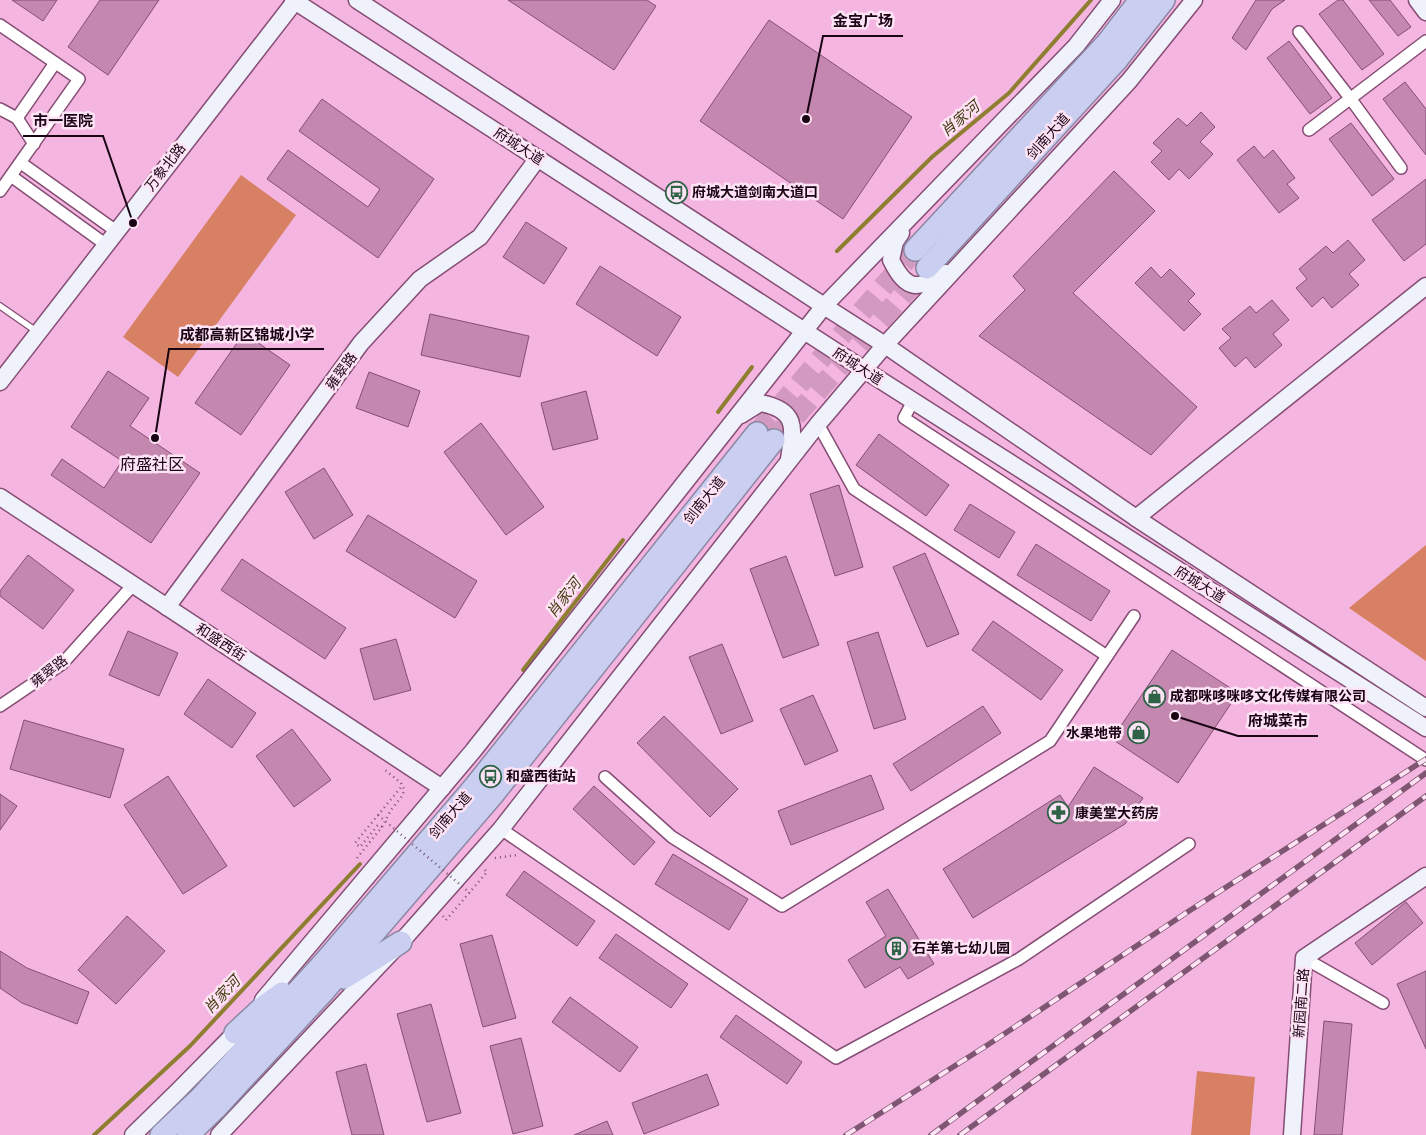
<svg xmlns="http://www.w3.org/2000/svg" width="1426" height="1135" font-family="'Work Sans','Noto Sans SC',sans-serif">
<rect width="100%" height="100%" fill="#f4b5e0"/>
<!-- green -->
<g fill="#d88063">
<polygon points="241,175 296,215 178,377 123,337"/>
<polygon points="1426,545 1426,661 1349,608"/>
<polygon points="1197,1071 1255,1077 1250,1135 1191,1135"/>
</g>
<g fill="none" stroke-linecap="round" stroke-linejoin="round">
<!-- stream -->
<g stroke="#8d7e30" stroke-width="4">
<polyline points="837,251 932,157 1009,93 1091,0"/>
<polyline points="718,412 752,367"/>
<polyline points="523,670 623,540"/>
<polyline points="94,1135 190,1046 360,864"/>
</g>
</g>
<!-- building -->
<g fill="#c387b0" stroke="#854e75">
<polygon points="12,0 57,0 43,21"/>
<polygon points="100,0 159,0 108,75 68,47"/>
<polygon points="508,0 647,0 656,6 614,70"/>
<polygon points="1256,0 1285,0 1272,9 1246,50 1232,38"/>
<polygon points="1338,0 1343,0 1384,54 1362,70 1319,14"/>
<polygon points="1369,0 1390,0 1411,27 1398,36"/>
<polygon points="769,20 912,117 843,219 700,121"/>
<polygon points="1289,41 1332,98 1310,114 1267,58"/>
<polygon points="1405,82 1426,109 1426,155 1383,99"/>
<polygon points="322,99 434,179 378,258 267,179 288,150 368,207 380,189 299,131"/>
<polygon points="1201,112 1215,127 1200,142 1213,154 1189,179 1179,169 1169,180 1151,162 1162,151 1153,143 1178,118 1187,126"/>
<polygon points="1351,123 1394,179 1372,196 1329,139"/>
<polygon points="1254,146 1264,158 1273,150 1295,178 1287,184 1299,198 1279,213 1237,160"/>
<polygon points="1114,171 1155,211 1073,293 1197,407 1151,455 979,336 1025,290 1013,276"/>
<polygon points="1426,179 1426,244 1404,261 1372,220"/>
<polygon points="526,222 567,248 544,284 503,257"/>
<polygon points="1348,240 1365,260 1349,274 1359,285 1332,308 1323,297 1312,307 1296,288 1307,279 1299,269 1326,246 1333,253"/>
<polygon points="600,266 681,317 657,356 576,304"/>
<polygon points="1151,267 1161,278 1170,269 1195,294 1188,301 1201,314 1184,331 1135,283"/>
<polygon points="1272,300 1289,320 1273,334 1282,345 1255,368 1246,357 1235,367 1219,348 1231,338 1222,329 1250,306 1256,313"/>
<polygon points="430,314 529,336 520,377 421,355"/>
<polygon points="244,333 290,365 241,435 195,403"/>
<polygon points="108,371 149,398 130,426 200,473 151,543 51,475 62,459 104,488 122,461 71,427"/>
<polygon points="369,372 420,391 408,427 356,408"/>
<polygon points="586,391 598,439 553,450 541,403"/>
<polygon points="481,423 544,507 506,535 444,452"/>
<polygon points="879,434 949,485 926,516 856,465"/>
<polygon points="324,468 353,515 314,539 285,492"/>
<polygon points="839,485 863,567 835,576 810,494"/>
<polygon points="970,504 1015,532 999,558 954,530"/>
<polygon points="368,515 477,581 455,618 346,551"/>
<polygon points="1036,544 1110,591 1091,621 1017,575"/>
<polygon points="925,553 959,634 927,647 893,567"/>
<polygon points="28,555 74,590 43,629 0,596 0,591"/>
<polygon points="786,556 819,645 783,658 750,569"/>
<polygon points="242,559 346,628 325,659 221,590"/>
<polygon points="993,621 1063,670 1041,700 972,650"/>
<polygon points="128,631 178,653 159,696 109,675"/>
<polygon points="878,632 906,719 874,729 847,642"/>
<polygon points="396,639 411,690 374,700 360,649"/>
<polygon points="722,644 753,721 721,734 689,657"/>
<polygon points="1172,650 1238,693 1178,783 1112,739"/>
<polygon points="208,679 256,713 232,748 184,714"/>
<polygon points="813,695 838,751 805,765 780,709"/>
<polygon points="983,706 1001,733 911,791 893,764"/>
<polygon points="664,716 738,789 710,817 637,743"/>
<polygon points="24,720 124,749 110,798 10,769"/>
<polygon points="292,729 331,780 294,807 256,756"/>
<polygon points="1094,767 1143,798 1125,824 973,918 943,869 1060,795 1068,807"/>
<polygon points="871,775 884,809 791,845 778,811"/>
<polygon points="168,776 227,866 183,894 124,805"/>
<polygon points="594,786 655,842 634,865 573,809"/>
<polygon points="0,794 17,806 0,830"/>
<polygon points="673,854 748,899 729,930 655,884"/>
<polygon points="524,871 595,921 577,946 506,895"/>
<polygon points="888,889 934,964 908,979 900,967 865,988 848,960 886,936 866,902"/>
<polygon points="1406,902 1423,923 1372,965 1355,943"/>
<polygon points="127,916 165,951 116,1004 78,970"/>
<polygon points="616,934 688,984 671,1008 599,958"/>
<polygon points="492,935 516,1018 483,1027 460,944"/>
<polygon points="0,951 27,968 89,992 77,1024 22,1003 0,988"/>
<polygon points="1426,971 1426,1049 1397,984"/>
<polygon points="570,997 638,1047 620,1072 552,1022"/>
<polygon points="431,1004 461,1113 427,1122 397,1014"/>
<polygon points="736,1015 802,1062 787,1084 720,1037"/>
<polygon points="1324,1021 1352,1024 1342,1135 1314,1135"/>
<polygon points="521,1038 543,1126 513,1134 490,1046"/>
<polygon points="366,1064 384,1135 352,1135 336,1072"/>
<polygon points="707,1074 719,1105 644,1134 632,1103"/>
<polygon points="607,1121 613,1135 574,1135"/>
</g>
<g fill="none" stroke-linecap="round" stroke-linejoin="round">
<!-- highway-tunnel -->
<g stroke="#d39ac1" stroke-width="21" stroke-dasharray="21 11" stroke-linecap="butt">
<polyline points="757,433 915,250"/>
<polyline points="774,440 925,270"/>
</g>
<defs>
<polyline id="lane" points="0,306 36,331"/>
<g id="street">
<polyline points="0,25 79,79 0,191"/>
<polyline points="1299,32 1350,98 1401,168"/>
<polyline points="0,109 17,118 34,144"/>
<polyline points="17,118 55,63"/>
<polyline points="1309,130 1426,41"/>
<polyline points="21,163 116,231"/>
<polyline points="11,176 105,244"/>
<polyline points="913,401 904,418 1426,760"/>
<polyline points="818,424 854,489 1107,656"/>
<polyline points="0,706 62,664 133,585"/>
<polyline points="605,777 672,837 782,906 1050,741 1134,616"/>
<polyline points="501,829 836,1058 1019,959 1189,844"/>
<polyline points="1304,958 1383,1003"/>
</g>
<g id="secondary">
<polyline points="293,0 863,369 1426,728"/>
<polyline points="357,0 824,306 885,345 1136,518 1426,708"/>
<polyline points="1417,0 1426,12"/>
<path d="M 901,233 L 895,242 L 891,260 C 907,292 918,290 946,273"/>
<polyline points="0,382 296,0"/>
<path d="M 741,415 L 760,403 C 798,410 794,428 789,459"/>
<polyline points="0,497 442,788"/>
<polyline points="1136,518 1426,286"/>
<polyline points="167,607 361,343 420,279 480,237 538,158"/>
<polyline points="263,1000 473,751 824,306 1076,46 1112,0"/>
<polyline points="133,1135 179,1090 243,1025"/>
<polyline points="219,1135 401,942 501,829 818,424 885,345 1129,81 1194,0"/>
<polyline points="1292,1135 1304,958 1426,876"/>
</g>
<g id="highway">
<polyline points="915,250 1107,43 1140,0"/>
<polyline points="927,268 1116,61 1164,0"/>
<polyline points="344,978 401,942"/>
<polyline points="235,1033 263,1007 282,993"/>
<polyline points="161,1135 201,1097 326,960 475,786 757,433"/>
<polyline points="188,1135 215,1109 325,990 492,796 774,440"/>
</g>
</defs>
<!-- lane casing -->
<use href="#lane" stroke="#854d74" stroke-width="8"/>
<!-- street casing -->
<use href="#street" stroke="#854d74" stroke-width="14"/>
<!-- secondary casing -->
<use href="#secondary" stroke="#854d74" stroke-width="19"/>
<!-- highway casing -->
<use href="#highway" stroke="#8c88a4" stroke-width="24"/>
<!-- path -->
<g stroke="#7c5470" stroke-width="2.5" stroke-dasharray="1 4" stroke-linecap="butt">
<polyline points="382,827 378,825 360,847 355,843 402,786"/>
<polyline points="357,858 382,827 391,810 403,795 404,789 401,783 385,770"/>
<polyline points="495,858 517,855"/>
<polyline points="443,916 446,920 487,872 484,869"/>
</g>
<!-- lane -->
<use href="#lane" stroke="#fff" stroke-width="5.5"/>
<!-- street -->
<use href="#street" stroke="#fff" stroke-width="11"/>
<!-- secondary -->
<use href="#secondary" stroke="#eff1fb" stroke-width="16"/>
<!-- highway -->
<use href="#highway" stroke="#cacff2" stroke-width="21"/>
<defs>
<g id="rail">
<polyline points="846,1135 986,1046 1189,911 1426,759"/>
<polyline points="931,1135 1426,773"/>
<polyline points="960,1135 1426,796"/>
</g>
</defs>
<!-- rail casing -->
<use href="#rail" stroke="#7e5671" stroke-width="5.5"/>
<!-- rail -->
<use href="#rail" stroke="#fee3f5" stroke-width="4" stroke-dasharray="11" stroke-linecap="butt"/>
<!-- path-bridge -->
<polyline stroke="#7c5470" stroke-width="2.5" stroke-dasharray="1 4" stroke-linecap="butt" points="378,815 470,893"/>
</g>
<!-- icons -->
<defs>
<symbol id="bus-ring" viewBox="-11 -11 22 22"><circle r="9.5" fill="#fee3f5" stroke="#2f6348" stroke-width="1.5"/><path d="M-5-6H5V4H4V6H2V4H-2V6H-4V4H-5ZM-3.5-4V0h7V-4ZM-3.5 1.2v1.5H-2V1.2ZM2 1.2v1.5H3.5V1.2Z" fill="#2f6348"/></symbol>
<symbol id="shop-ring" viewBox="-11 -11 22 22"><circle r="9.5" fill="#fee3f5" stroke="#2f6348" stroke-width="1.5"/><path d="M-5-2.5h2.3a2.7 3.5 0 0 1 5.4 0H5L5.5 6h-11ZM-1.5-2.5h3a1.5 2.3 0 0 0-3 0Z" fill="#2f6348"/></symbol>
<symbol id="pharmacy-ring" viewBox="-11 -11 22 22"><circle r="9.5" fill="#fee3f5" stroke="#2f6348" stroke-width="1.5"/><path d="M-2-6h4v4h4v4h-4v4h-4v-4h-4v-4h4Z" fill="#2f6348"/></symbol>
<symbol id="building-ring" viewBox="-11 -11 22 22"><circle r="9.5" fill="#fee3f5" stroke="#2f6348" stroke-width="1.5"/><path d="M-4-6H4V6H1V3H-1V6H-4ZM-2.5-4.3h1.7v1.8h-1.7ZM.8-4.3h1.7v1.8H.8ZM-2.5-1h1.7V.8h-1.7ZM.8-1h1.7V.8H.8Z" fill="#2f6348"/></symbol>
</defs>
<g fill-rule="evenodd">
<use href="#bus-ring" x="664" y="180" width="25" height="25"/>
<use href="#shop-ring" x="1142" y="684" width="25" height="25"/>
<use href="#shop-ring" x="1126" y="720" width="25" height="25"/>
<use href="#bus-ring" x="478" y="764" width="25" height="25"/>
<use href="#pharmacy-ring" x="1046" y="800" width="25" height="25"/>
<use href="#building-ring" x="884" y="936" width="25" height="25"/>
</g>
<g text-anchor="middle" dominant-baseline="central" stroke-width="5" stroke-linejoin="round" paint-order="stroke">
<!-- street labels -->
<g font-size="14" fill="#180412" stroke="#fee3f5">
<text transform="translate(1048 136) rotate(-48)">剑南大道</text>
<text transform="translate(519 146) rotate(33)">府城大道</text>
<text transform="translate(165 167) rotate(-52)">万象北路</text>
<text transform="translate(858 366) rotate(33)">府城大道</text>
<text transform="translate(341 371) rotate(-54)">雍翠路</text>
<text transform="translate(704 500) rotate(-51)">剑南大道</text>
<text transform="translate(1200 584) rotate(32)">府城大道</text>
<text transform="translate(221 642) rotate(33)">和盛西街</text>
<text transform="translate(49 671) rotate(-38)">雍翠路</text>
<text transform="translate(450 815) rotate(-49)">剑南大道</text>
<text transform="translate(1301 1003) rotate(-86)">新园南二路</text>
</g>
<!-- poi labels -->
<g font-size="14" font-weight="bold" fill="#180412" stroke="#fee3f5" text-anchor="start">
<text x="692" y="192">府城大道剑南大道口</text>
<text x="1170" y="696">成都咪哆咪哆文化传媒有限公司</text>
<text x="1122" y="733" text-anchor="end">水果地带</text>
<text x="506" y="776">和盛西街站</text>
<text x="1075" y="813">康美堂大药房</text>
<text x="912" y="948">石羊第七幼儿园</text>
</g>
<!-- water labels -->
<g font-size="15" font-style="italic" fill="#463e13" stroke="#fee3f5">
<text transform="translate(960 119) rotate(-40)">肖家河</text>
<text transform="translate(564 598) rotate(-52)">肖家河</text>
<text transform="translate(222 995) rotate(-47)">肖家河</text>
</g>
<!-- quarter labels -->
<g font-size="16" fill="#180412" stroke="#fee3f5">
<text x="152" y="464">府盛社区</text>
</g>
</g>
<!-- callouts -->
<path fill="none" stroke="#180412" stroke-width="2" d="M806 119L823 36H903M133 223L103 136H23M155 438L169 349H324M1175 716L1238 736H1318"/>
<g fill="#180412" stroke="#fee3f5" stroke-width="2">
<circle cx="806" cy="119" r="5"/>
<circle cx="133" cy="223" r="5"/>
<circle cx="155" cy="438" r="5"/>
<circle cx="1175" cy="716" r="5"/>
</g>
<g font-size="15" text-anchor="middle" font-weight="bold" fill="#180412" stroke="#fee3f5" stroke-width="5" stroke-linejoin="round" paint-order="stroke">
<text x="863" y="26">金宝广场</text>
<text x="63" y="126">市一医院</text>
<text x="247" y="340">成都高新区锦城小学</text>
<text x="1278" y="726">府城菜市</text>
</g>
</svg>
